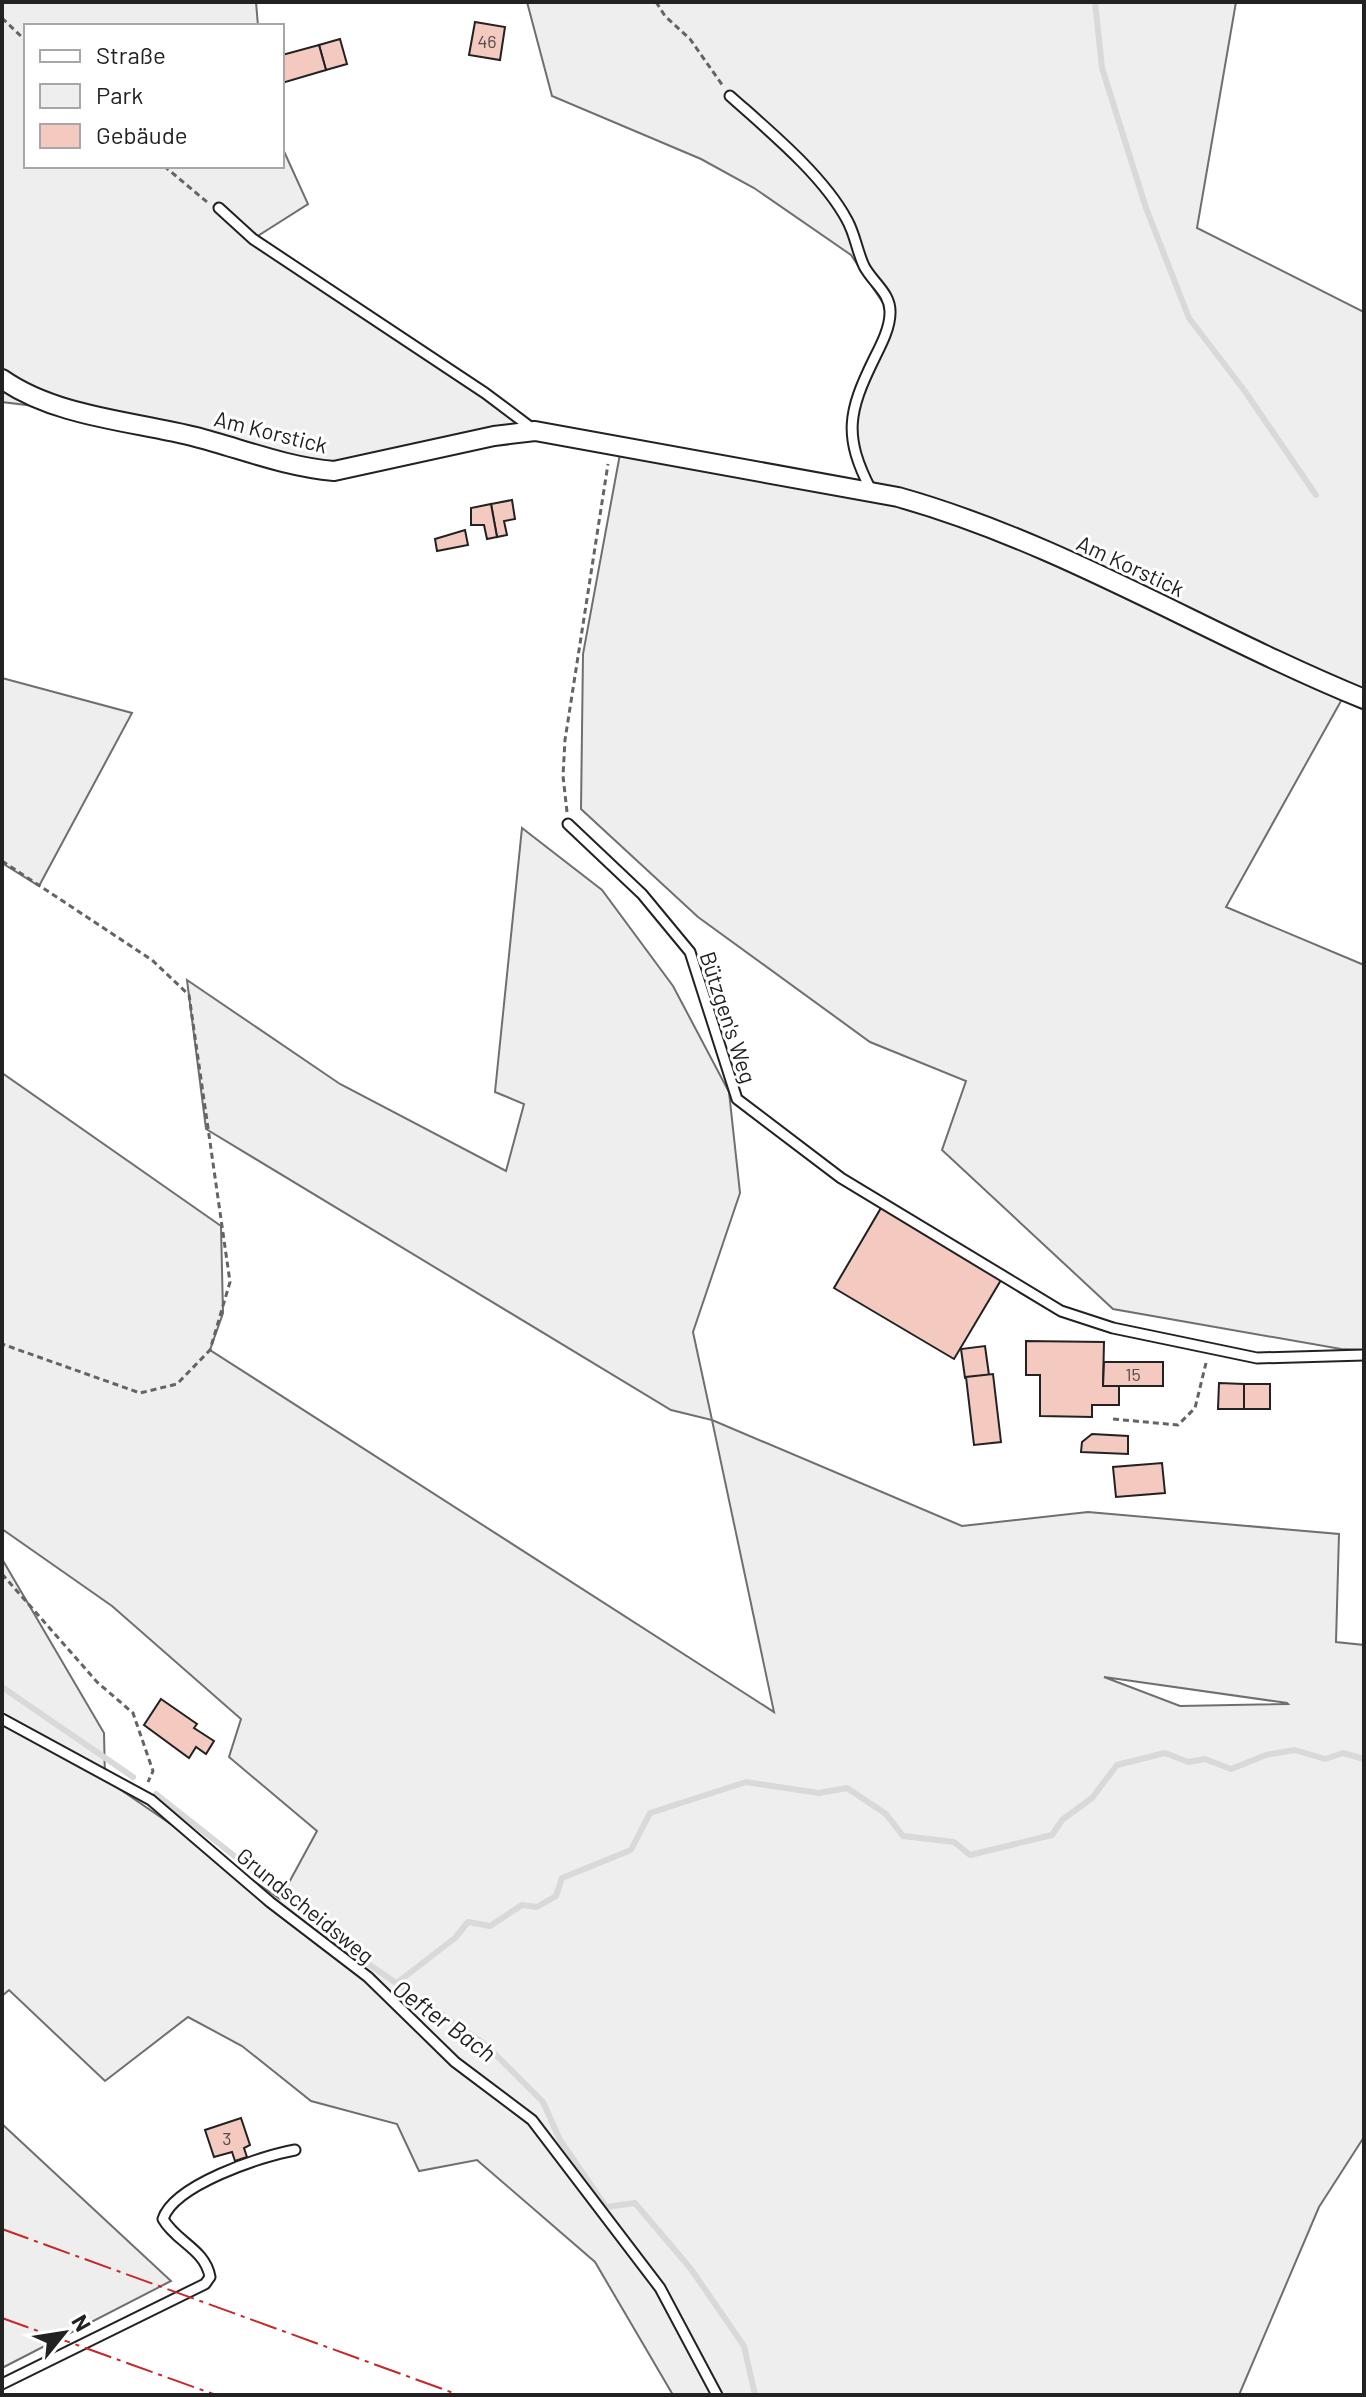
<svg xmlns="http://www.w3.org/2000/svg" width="1366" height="2397" font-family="Barlow,sans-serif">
<rect width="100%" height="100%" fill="#fff"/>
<!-- green -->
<g fill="#eee" stroke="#6f6f6f" stroke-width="2" fill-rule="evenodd">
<polygon points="2,2 256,2 258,26 26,26 26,166 282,166 282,147 308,204 253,239 534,431 334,470 68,410 2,402"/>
<polygon points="527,2 1236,2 1197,228 1364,312 1364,699 1346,692 1226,907 1364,965 1364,1350 1341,1349 1113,1309 942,1150 966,1081 870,1042 698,917 581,809 583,654 620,454 872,493 857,462 852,413 891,315 851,255 754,188 701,159 552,96"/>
<polygon points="2,678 132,713 39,886 2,863"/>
<path d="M 522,828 L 602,890 L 673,986 L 729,1092 L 740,1193 L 693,1332 L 712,1420 L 962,1526 L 1088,1512 L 1339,1534 L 1336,1642 L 1364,1645 L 1364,2137 L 1319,2207 L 1239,2395 L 673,2395 L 595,2262 L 477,2160 L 419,2171 L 397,2124 L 311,2101 L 242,2046 L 188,2017 L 105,2081 L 9,1990 L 2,1996 L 2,1559 L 104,1733 L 105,1779 L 280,1899 L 317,1831 L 229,1757 L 241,1719 L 112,1606 L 2,1529 L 2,1073 L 221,1226 L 223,1313 L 210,1350 L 774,1712 L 712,1420 L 671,1410 L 206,1129 L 187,980 L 340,1084 L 506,1171 L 524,1104 L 495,1092 ZM 1104,1677 L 1287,1703 L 1288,1704 L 1180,1706 Z"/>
<polygon points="2,2124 171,2281 2,2368"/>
</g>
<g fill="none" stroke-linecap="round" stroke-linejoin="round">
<!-- stream -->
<g stroke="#d9d9d9" stroke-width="6">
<polyline points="1095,2 1102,68 1146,208 1189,318 1244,390 1316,495"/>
<polyline points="2,1687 133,1777"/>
<polyline points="156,1794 289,1899 335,1941 486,2045 543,2102 560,2140 606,2207 635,2203 691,2269 744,2346 755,2395"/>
<polyline points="398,1982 455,1938 468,1922 490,1926 522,1905 537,1907 556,1896 562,1878 631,1850 650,1813 746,1782 819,1793 847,1788 886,1814 903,1836 954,1842 970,1855 1052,1835 1062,1820 1092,1798 1117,1765 1165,1753 1188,1762 1205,1759 1231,1769 1266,1755 1295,1750 1325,1759 1343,1753 1364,1759"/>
</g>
</g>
<!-- building -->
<g fill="#f3c9c0" stroke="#222" stroke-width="2">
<polygon points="475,22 505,27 500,60 469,55"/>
<polygon points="340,39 347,64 326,70 319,45"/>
<polygon points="319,45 326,70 282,83 282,55"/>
<polygon points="512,500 515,519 504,521 507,535 497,537 491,504"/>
<polygon points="491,504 497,537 487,539 484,525 471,525 471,508"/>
<polygon points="465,530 468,545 437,551 435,539"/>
<polygon points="881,1208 1001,1280 954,1359 834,1288"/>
<polygon points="1026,1341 1104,1342 1103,1386 1119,1386 1119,1405 1092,1405 1092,1417 1040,1416 1040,1375 1026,1375"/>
<polygon points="985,1346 989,1375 965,1378 961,1349"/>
<polygon points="1104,1362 1163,1362 1163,1386 1103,1386"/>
<polygon points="993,1374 1001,1442 974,1445 966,1377"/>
<polygon points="1219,1383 1244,1384 1244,1409 1218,1409"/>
<rect x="1244" y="1384" width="26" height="25"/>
<polygon points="1092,1434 1128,1436 1128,1454 1081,1452 1082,1442"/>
<polygon points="1162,1463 1165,1493 1116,1497 1113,1467"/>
<polygon points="161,1699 197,1724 194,1728 214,1741 206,1754 196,1747 189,1758 144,1725"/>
<polygon points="241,2118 250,2145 244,2148 247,2157 235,2161 232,2152 214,2157 205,2130"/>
</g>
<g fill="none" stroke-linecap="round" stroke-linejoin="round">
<defs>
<g id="service">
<path d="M 730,96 C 768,130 823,175 847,220 C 855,234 857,251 864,266 C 872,282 891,293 890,313 C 890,328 881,345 874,359 C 848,412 843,436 871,490"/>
<polyline points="219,208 253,239 485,393 533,429"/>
<polyline points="568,824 642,894 690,952 737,1099 841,1178 1061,1311 1113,1328 1257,1358 1364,1355"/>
<polyline points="2,1719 151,1800 270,1902 368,1977 455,2062 532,2120 660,2288 717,2395"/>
<path d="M 2,2384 L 205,2284 L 210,2277 C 205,2249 176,2242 163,2219 C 174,2185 261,2156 295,2150"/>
</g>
<path id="minor" d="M 2,379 C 56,417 133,421 196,437 C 242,449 286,467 334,471 L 494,436 L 535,431 L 898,497 C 1062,543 1207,635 1364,699"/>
</defs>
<!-- service casing -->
<use href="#service" stroke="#222" stroke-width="13"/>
<!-- minor casing -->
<use href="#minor" stroke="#222" stroke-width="22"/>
<!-- path -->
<g stroke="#646464" stroke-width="3" stroke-dasharray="6 4" stroke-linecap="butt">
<polyline points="656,2 665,16 690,39 723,86"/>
<polyline points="2,18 26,41"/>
<polyline points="164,166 207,202"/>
<polyline points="567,812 563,776 565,740 608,464"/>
<polyline points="2,861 152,960 189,995 230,1282 210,1350 177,1384 140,1393 2,1344"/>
<polyline points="1113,1419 1178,1425 1195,1408 1206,1363"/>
<polyline points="2,1574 97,1682 133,1713 153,1771 148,1782"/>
</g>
<!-- service -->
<use href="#service" stroke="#fff" stroke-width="9"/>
<!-- minor -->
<use href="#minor" stroke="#fff" stroke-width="18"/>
<!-- power -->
<g stroke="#c62828" stroke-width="2" stroke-dasharray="28 6 4 6" stroke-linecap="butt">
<polyline points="2,2229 459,2395"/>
<polyline points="2,2318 216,2395"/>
</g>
</g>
<g text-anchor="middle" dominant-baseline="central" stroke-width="6" stroke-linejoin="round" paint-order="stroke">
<!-- number labels -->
<g font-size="18" fill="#564c4a">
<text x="487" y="41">46</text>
<text x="1133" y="1374">15</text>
<text x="227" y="2138">3</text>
</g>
<!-- street labels -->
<g font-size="22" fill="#222" stroke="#fff">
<text transform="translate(271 431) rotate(14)">Am Korstick</text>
<text transform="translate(1131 565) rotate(25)">Am Korstick</text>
<text transform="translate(729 1017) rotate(72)">Bützgen's Weg</text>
<text transform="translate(306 1905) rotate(39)">Grundscheidsweg</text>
</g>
<!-- water labels -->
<g font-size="24" font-style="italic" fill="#222" stroke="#fff">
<text transform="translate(445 2020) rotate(36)">Oefter Bach</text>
</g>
</g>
<!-- border -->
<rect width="1366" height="2397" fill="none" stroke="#222222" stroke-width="8"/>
<!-- legend -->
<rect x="24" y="24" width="260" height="144" fill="#ffffff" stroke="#a7a7a7" stroke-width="2"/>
<rect x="40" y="50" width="40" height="12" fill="#ffffff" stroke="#a7a7a7" stroke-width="2"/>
<text x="96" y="64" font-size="24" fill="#222222">Straße</text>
<rect x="40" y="84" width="40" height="24" fill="#eeeeee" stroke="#a7a7a7" stroke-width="2"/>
<text x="96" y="104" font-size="24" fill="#222222">Park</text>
<rect x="40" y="124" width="40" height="24" fill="#f3c9c0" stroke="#a7a7a7" stroke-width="2"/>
<text x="96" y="144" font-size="24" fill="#222222">Gebäude</text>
<!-- north arrow -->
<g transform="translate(64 2333) rotate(60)" stroke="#ffffff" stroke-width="6" paint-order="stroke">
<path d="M0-6L14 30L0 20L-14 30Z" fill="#222222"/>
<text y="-12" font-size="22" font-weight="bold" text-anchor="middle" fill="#222222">N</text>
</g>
</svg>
